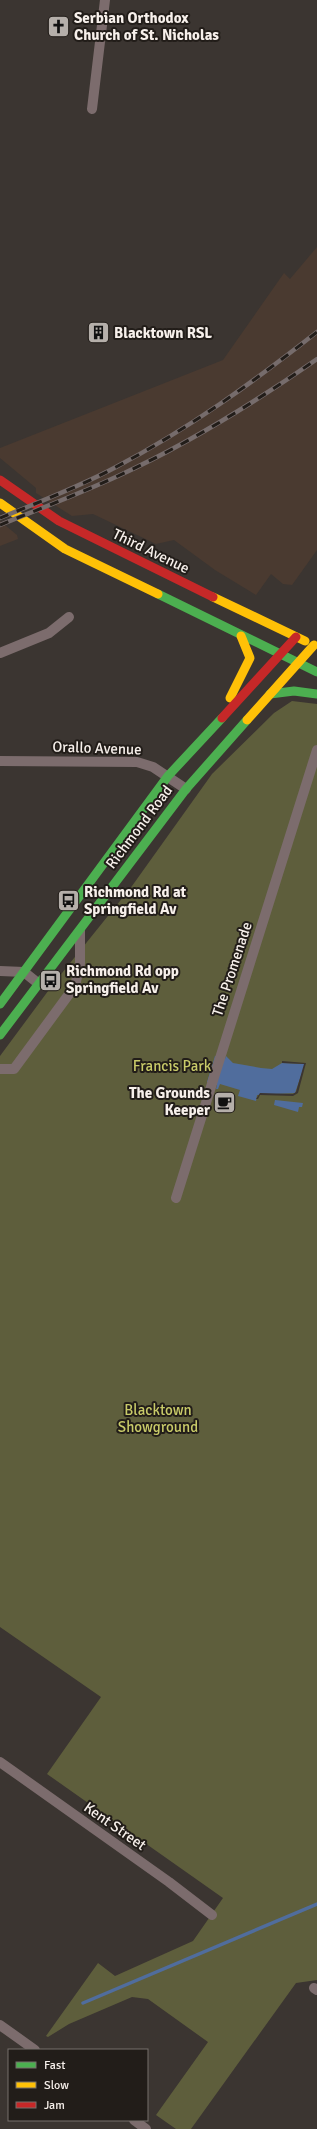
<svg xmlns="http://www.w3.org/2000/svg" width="317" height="2129" font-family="Signika,sans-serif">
<rect width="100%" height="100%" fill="#3b3531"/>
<!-- built -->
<g fill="#4a3a30">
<polygon points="317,247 317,550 292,585 283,584 271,574 256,595 215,570 174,540 156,544 93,514 72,516 36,493 36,488 0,458 0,448 223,360 284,273 290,279"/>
<polygon points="0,521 17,535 18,539 0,546"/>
</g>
<!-- green -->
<polygon fill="#5e5e3c" points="292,701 317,704 317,1980 296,1983 191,2129 176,2129 156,2115 208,2042 148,1999 132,1997 69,2024 48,2037 46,2036 98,1963 115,1976 193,1941 223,1898 47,1774 101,1697 0,1627 0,1056 54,983 132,886 212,774 274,713"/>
<!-- water -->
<g fill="#506d9d">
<polygon points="215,1056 225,1059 226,1056 233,1063 261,1068 272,1069 282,1063 305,1064 295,1093 257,1095 256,1101 238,1096 240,1090 220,1084 218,1089 216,1089 217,1085 207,1082"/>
<polygon points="275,1100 303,1103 302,1107 299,1107 298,1112 274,1105"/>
</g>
<!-- pier -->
<polygon fill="#3b3531" points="282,1061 306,1063 298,1093 293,1096 260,1095 258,1099 256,1099 260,1093 293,1094 296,1092 304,1064 282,1063"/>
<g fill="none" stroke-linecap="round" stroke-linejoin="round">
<!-- stream -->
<polyline stroke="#506d9d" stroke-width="3.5" points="83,2003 317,1904"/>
<!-- street -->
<g stroke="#7c6c6d" stroke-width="10">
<polyline points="92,109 105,0"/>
<polyline points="0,653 49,633 69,617"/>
<polyline points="0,761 137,762 153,767 186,789"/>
<polyline points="0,971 24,972 39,984"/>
<polyline points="0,1069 14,1069 75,986 80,964 80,931"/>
<polyline points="176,1198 317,750"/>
<polyline points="0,1762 169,1882 212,1915"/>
<polyline points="314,1988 317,1990"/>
<polyline points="0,2025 35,2050"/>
<polyline points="134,2120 146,2129"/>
</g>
<!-- fast -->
<g stroke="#4caf50" stroke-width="9">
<polyline points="158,594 317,672"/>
<polyline points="270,694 294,691 317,694"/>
<polyline points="0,1004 168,776 222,718"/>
<polyline points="0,1035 186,789 247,720"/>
</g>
<!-- slow -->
<g stroke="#ffc107" stroke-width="9">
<polyline points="0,503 65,549 158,594"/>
<polyline points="213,597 305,641"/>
<polyline points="230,698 250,658 241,636"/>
<polyline points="247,720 314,645"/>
</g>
<!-- jam -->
<g stroke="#c62828" stroke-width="9">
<polyline points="0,480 59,521 213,597"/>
<polyline points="222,718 296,637"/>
</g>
<defs>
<g id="rail">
<path d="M 0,518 C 39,502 79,487 116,467 C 190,428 252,383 317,332"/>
<path d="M 0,525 C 39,509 79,494 118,476 C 188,444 254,403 317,359"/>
</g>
</defs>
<!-- rail casing -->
<use href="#rail" stroke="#766c6c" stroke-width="4.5"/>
<!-- rail -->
<use href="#rail" stroke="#221d19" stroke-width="3" stroke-dasharray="9" stroke-linecap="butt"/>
</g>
<!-- icons -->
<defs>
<symbol id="church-square" viewBox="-11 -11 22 22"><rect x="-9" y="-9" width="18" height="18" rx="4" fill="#b5afaa" stroke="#221d19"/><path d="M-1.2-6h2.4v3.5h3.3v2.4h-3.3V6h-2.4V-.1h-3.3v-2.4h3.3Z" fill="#111"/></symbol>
<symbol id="building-square" viewBox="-11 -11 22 22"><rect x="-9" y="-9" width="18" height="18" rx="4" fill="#b5afaa" stroke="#221d19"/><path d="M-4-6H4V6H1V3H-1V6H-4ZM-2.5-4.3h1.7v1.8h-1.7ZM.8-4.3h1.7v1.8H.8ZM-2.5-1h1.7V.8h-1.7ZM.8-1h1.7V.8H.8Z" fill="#111"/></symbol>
<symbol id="bus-square" viewBox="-11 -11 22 22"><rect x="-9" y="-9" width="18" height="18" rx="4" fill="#b5afaa" stroke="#221d19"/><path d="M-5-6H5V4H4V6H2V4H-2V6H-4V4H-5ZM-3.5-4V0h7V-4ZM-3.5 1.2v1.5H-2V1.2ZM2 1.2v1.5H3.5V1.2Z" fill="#111"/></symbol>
<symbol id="cafe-square" viewBox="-11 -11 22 22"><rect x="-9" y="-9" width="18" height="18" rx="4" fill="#b5afaa" stroke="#221d19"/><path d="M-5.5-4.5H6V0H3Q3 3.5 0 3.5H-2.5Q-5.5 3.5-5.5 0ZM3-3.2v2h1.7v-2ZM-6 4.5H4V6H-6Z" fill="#111"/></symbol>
</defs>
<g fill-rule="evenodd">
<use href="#church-square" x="46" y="14" width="25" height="25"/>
<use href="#building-square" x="86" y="320" width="25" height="25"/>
<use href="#bus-square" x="56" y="888" width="25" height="25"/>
<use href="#bus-square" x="38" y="968" width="25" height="25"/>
<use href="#cafe-square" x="212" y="1090" width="25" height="25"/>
</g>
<g text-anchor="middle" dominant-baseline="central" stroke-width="4" stroke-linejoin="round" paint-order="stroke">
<!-- poi labels -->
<g font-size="15" font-weight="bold" fill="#f7f0eb" stroke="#221d19" text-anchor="start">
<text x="74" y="18">Serbian Orthodox<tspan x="74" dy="17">Church of St. Nicholas</tspan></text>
<text x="114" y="333">Blacktown RSL</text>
<text x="84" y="892">Richmond Rd at<tspan x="84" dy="17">Springfield Av</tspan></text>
<text x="66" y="971">Richmond Rd opp<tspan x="66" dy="17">Springfield Av</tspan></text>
<text x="210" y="1093" text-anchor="end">The Grounds<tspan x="210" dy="17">Keeper</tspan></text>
</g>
<!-- street labels -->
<g font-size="15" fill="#f7f0eb" stroke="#221d19">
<text transform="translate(151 551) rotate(26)">Third Avenue</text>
<text transform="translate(97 748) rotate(2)">Orallo Avenue</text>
<text transform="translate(139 827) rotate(-53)">Richmond Road</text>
<text transform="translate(232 969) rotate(-72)">The Promenade</text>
<text transform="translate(115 1826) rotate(35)">Kent Street</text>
</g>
<!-- park labels -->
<g font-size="15" fill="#c9cb69" stroke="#221d19">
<text x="172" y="1066">Francis Park</text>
<text x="158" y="1410">Blacktown<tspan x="158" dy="17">Showground</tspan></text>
</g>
</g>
<!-- legend -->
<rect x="8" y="2049" width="140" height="72" fill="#221d19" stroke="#77716d"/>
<rect x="16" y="2062" width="20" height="6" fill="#4caf50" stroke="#77716d"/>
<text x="44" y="2069" font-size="12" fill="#f7f0eb">Fast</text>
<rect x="16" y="2082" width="20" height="6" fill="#ffc107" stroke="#77716d"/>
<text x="44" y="2089" font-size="12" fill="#f7f0eb">Slow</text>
<rect x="16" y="2102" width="20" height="6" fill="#c62828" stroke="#77716d"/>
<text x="44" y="2109" font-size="12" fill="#f7f0eb">Jam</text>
</svg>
